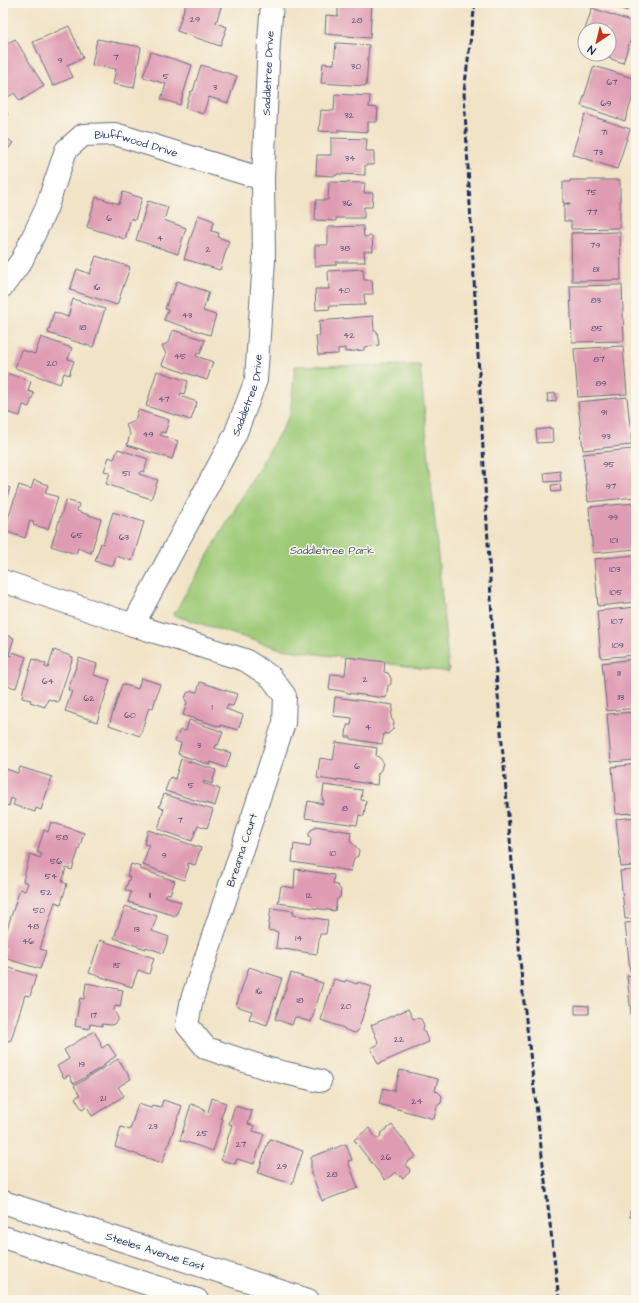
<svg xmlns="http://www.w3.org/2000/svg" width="639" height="1303" font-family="'Architects Daughter',sans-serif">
<rect width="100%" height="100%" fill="#fbf7ec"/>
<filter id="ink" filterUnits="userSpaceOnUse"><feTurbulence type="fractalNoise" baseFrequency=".025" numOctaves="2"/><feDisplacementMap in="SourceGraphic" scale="8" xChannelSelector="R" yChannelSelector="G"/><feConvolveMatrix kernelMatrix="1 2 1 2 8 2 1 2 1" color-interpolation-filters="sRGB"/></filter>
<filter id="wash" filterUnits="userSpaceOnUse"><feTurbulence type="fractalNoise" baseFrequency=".012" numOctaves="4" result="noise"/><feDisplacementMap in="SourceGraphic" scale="16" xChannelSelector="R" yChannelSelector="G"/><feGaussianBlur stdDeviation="0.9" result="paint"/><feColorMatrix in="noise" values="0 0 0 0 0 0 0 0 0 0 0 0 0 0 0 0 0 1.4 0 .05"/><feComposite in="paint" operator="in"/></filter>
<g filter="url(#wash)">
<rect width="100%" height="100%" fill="#f1e3c6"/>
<!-- green -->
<polygon fill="#9eca77" stroke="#5c7c6a" points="420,365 449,672 281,649 173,615 290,415 295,366"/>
<g id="blocks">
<!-- building -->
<g fill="#df9bb2">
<polygon points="186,3 222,4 216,23 227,27 220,46 177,31"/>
<polygon points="338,3 372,3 370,38 325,34 326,15 338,16"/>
<polygon points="602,3 629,3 627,11"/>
<polygon points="592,8 636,23 623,63 597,54 609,54 609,30 585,30"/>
<polygon points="69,26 83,58 67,65 73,77 53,86 33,42"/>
<polygon points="585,32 585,50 579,48"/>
<polygon points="15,39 44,86 20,101 14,93 5,99 3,96 3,57 7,54 3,46"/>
<polygon points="97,39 141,47 134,88 113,84 116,69 92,65"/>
<polygon points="336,43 369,45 366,86 321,83 323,63 334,64"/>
<polygon points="151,52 192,65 180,105 161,99 166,84 143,77"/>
<polygon points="201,65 237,76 228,103 209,97 203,114 185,108 191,91 193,91"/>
<polygon points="594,66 636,79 636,86 625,121 581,106"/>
<polygon points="335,94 370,96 369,107 378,108 377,122 368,122 368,132 338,130 338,132 319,131 321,110 334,111"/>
<polygon points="3,109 8,114 3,119"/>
<polygon points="585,114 630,129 617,169 572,154"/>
<polygon points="3,135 13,143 3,155"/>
<polygon points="331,138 367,139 366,151 374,151 374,165 365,165 365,175 337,174 336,176 316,175 317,155 331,155"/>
<polygon points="570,180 620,180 620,228 571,229 571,221 564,221 564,204 570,204 570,203 563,203 563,182 570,182"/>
<polygon points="329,182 365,183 364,193 373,193 372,207 364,207 364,218 336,218 336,221 315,220 316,200 328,200"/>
<polygon points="3,189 7,191 3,199"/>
<polygon points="123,192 142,198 135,220 131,218 125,239 87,227 96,197 119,204"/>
<polygon points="148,201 168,207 164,220 186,228 178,254 136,240"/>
<polygon points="198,215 214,221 211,231 219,233 218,237 229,241 220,270 184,259"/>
<polygon points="363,226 364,237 372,236 373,251 364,251 365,262 336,262 336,265 315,266 315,245 328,245 328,227"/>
<polygon points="620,232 621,280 572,281 571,233"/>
<polygon points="96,256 130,267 117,305 70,290 77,269 90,274"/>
<polygon points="363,269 364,280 372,280 373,294 364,294 365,305 329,306 330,309 316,310 315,289 329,289 328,271"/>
<polygon points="177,281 209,292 203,311 216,315 210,335 164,320 168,310 165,309 170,294 172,295"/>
<polygon points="622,285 624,341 572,342 570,286"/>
<polygon points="73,299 105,309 93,347 48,333 54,312 68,317"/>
<polygon points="373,316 374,331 377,331 379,345 364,347 364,350 345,352 345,348 338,349 338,354 318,355 316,336 320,336 319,321"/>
<polygon points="173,330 205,340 200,354 197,353 196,356 213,362 207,380 162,365 166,354 162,346 169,342"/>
<polygon points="41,337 72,348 68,359 74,361 69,375 64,373 60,384 15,368 21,350 35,354"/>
<polygon points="623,346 627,394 578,397 574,349"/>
<polygon points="157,371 188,381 184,394 181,393 180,396 197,402 191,420 146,406"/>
<polygon points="3,372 31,381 28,391 34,393 29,407 23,405 20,416 3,411"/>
<polygon points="556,393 556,401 548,402 547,394"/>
<polygon points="627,397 632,445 583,450 578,402"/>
<polygon points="138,410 169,420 165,433 161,432 160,435 178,441 172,459 127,445 130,434 126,425 135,421"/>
<polygon points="552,428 553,442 537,443 536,430"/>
<polygon points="118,449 148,459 144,472 141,471 139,474 158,480 151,499 106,484 110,473 104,471 109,457 114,459"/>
<polygon points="632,449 636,497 588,502 583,454"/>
<polygon points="560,471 561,481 545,482 544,473"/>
<polygon points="34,480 48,485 45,493 58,497 48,529 33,525 34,522 30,521 25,538 4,531 19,485 31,489"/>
<polygon points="560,484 561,491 552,492 551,485"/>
<polygon points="3,485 10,488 3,507"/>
<polygon points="66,500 79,504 77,511 101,519 91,553 78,548 76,554 51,546"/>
<polygon points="636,503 636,549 593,553 589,507"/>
<polygon points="113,512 144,522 132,561 116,556 113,566 95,561 101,543 103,544"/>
<polygon points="636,555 636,602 598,606 594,559"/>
<polygon points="636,607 636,655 601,658 597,611"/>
<polygon points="3,634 14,638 9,655 12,656 13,652 26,657 16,688 5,685 3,690"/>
<polygon points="54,650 73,657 58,702 48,699 45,707 30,702 31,700 22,698 23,690 33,659 46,664 45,667 48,668"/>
<polygon points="347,657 385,662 384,672 388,673 391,678 391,684 388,686 386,698 347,693 347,692 329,689 331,674 345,675"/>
<polygon points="79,658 97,664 94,675 110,680 97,722 65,711 72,691 68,690"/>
<polygon points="636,659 636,708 607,711 602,663"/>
<polygon points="141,678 160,684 153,708 149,707 140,736 109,725 122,684 138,689"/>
<polygon points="200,682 237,694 233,706 228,705 226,709 243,715 238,730 221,725 221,727 183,715 187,703 185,699 187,693 192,691 197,692"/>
<polygon points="335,697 393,705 391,718 394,722 393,729 388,734 384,733 382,744 351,739 351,737 346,737 347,725 351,725 352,718 333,716"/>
<polygon points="636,712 636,760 611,762 607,714"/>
<polygon points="189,720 223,732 218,745 216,745 215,748 231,753 226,768 211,762 210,765 178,754 181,743 175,741 180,730 186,731"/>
<polygon points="336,742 377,748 376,756 379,757 383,762 381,770 378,773 377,785 337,779 337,781 317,778 320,758 333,760"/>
<polygon points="181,759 216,770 212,784 204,781 203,783 220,789 215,806 165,791 170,777 175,779"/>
<polygon points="636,764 636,813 616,814 612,767"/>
<polygon points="20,767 52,777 41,810 36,808 35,812 13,805 15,800 11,798 9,806 3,804 3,768 18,773"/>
<polygon points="324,785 362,790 361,800 366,801 364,816 359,815 357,825 305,818 308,801 323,804 324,800 322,800"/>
<polygon points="164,794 213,810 207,828 198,825 192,841 158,829 164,809 159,807"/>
<polygon points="636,817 636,866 621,867 616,819"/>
<polygon points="51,822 84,833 72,870 66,868 62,882 67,884 61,904 55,902 40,949 46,951 40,969 4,958 7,949 3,948 3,941 20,889 25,891 28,883 23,881 30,854 40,858 42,854 37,852 44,830 48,832"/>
<polygon points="315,826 351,832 350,841 359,850 358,856 354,858 351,871 292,862 294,844 310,847 311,839 309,836 309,833 311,830 315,828"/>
<polygon points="148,830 201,848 195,865 188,863 187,865 189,866 184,880 143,865 149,845 144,844"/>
<polygon points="131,864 141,867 140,869 175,881 170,894 167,893 165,896 181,902 176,916 128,902 131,892 125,890 130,877 127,876"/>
<polygon points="295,869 334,875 333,884 337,885 341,890 340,897 337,899 335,911 278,903 281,886 294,888"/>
<polygon points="636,870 636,918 625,919 620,871"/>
<polygon points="125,906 157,916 152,931 169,937 163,953 146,947 146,949 114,938"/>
<polygon points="271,908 294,911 293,915 328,920 326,934 320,934 317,954 276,948 278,932 268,930"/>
<polygon points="636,922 636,970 630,971 625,923"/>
<polygon points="100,940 154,958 149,974 138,970 132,987 89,973"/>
<polygon points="3,966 36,976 30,996 25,995 11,1040 3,1043"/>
<polygon points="249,967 282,978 267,1025 249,1019 252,1011 236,1006"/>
<polygon points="291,973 323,983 311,1022 295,1017 292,1025 275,1019"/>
<polygon points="636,975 636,1023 632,1024 627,976"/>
<polygon points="334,979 345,982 346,980 357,984 358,982 372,987 358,1031 355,1033 345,1030 344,1028 321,1020"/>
<polygon points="86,983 123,990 120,1007 115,1006 114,1011 117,1016 118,1019 114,1024 111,1025 102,1024 102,1026 90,1024 89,1029 75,1026 80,998 84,999"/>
<polygon points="575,1005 589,1006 589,1014 575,1014"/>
<polygon points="408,1009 413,1019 416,1018 421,1019 424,1025 423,1029 429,1042 378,1064 371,1048 379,1044 371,1025"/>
<polygon points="632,1027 636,1027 636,1061 635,1061"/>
<polygon points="94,1031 101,1043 100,1044 102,1048 108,1044 116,1056 104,1064 105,1065 74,1084 69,1075 64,1078 57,1066 69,1059 64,1050"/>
<polygon points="118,1059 131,1079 118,1087 124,1096 92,1116 87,1106 82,1109 75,1098 80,1095 74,1086"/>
<polygon points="400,1070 438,1079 435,1091 438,1092 442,1096 441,1103 437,1106 434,1119 379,1104 383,1088 394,1091"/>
<polygon points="212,1098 226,1103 221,1118 223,1119 213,1151 180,1140 191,1104 205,1109 204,1111 208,1112"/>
<polygon points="163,1100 182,1106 162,1163 115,1147 121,1127 130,1130 138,1104 151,1108 152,1105 161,1107"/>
<polygon points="235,1106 252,1111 248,1124 255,1126 253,1131 264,1134 254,1164 237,1159 235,1164 221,1160 232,1125 229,1124"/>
<polygon points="392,1125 416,1156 405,1164 410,1170 409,1173 403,1178 399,1176 396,1172 385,1180 354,1140 369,1128 377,1139 381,1136 380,1134"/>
<polygon points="270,1139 303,1151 292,1184 258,1173 268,1142 269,1143"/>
<polygon points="346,1144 352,1160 348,1161 358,1188 322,1201 312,1175 311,1175 311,1157"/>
<rect x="630" y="1211" width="6" height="6"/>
</g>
</g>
</g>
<g filter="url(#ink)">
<use href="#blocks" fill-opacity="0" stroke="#666e82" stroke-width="1"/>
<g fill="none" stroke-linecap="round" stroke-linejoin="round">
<defs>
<g id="minor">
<path id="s1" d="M 3,286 L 22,260 L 46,209 L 66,150 L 83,135 L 115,134 L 263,179"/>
<path id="s2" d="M 3,581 L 133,625 L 235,435 L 256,380 L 264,260 L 263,179 L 269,41 L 272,3"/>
<polyline points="133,625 245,660 271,677 285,696 284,723 192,999 187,1025 206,1048 269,1069 320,1081"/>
</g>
<g id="major">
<path id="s3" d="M 3,1202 L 308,1300"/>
<polyline points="3,1237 197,1300"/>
</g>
</defs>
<!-- minor casing -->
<use href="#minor" stroke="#666e82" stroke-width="24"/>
<!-- major casing -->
<use href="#major" stroke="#666e82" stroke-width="24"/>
<!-- minor -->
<use href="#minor" stroke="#fff" stroke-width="22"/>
<!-- major -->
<use href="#major" stroke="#fff" stroke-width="22"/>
<!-- rail -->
<polyline stroke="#1b2f5e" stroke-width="3" stroke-dasharray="6 3" stroke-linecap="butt" points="475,3 464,92 493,636 523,994 559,1300"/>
</g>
</g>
<g text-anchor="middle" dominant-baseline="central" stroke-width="3" stroke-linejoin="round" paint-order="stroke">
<!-- number labels -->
<g font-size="9" fill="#4c4a73">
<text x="195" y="19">29</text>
<text x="357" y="20">28</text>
<text x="116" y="57">7</text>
<text x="60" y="60">9</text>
<text x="356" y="66">30</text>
<text x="166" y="76">5</text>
<text x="612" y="82">67</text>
<text x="215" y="87">3</text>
<text x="606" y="103">69</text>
<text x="349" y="115">32</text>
<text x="604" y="132">71</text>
<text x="598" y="152">73</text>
<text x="350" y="158">34</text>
<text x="591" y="192">75</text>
<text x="347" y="203">36</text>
<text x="592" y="212">77</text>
<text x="109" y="218">6</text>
<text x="160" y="238">4</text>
<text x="595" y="245">79</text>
<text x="345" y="248">38</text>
<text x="208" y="249">2</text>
<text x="596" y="269">81</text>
<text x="97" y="287">16</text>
<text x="344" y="290">40</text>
<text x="596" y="300">83</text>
<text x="187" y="315">43</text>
<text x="83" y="327">18</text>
<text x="597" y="328">85</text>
<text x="349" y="335">42</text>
<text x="180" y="356">45</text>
<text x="599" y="359">87</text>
<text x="52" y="363">20</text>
<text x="601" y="383">89</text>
<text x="164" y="399">47</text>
<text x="604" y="412">91</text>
<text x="148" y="434">49</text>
<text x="606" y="436">93</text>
<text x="609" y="464">95</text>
<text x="126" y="473">51</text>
<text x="611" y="486">97</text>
<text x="613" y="517">99</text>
<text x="77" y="535">65</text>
<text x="124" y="537">63</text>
<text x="614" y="540">101</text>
<text x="615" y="569">103</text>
<text x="616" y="592">105</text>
<text x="617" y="621">107</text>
<text x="618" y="645">109</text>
<text x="619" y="673">111</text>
<text x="365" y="679">2</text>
<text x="48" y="681">64</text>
<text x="621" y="697">113</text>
<text x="89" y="698">62</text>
<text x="212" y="707">1</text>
<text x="130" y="715">60</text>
<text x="368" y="727">4</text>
<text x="199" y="745">3</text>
<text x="357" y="766">6</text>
<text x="191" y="785">5</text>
<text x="345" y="808">8</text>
<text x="180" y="820">7</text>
<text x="62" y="837">58</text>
<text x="333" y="853">10</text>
<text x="164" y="855">9</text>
<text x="56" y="861">56</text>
<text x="51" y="876">54</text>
<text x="46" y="892">52</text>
<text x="150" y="895">11</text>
<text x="309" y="895">12</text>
<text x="39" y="910">50</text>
<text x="33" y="926">48</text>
<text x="137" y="929">13</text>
<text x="299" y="938">14</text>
<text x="28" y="941">46</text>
<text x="117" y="965">15</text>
<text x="259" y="991">16</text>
<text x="300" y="1000">18</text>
<text x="346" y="1006">20</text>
<text x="94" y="1015">17</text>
<text x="399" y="1039">22</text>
<text x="82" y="1064">19</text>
<text x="103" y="1098">21</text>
<text x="417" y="1101">24</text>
<text x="153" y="1126">23</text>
<text x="202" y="1133">25</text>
<text x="241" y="1144">27</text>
<text x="386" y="1157">26</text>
<text x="282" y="1166">29</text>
<text x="332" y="1174">28</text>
</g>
<!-- street labels -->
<g font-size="11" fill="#1b2f5e" stroke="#fbf7ec">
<text stroke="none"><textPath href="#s2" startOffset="719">Saddletree Drive</textPath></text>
<text stroke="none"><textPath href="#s1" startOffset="228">Bluffwood Drive</textPath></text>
<text stroke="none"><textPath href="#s2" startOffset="395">Saddletree Drive</textPath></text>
<text transform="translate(242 850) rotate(-72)">Breanna Court</text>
<text stroke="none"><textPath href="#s3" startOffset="160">Steeles Avenue East</textPath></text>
</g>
<!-- park labels -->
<g font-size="11" fill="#3c5664" stroke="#fbf7ec">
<text x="332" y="550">Saddletree Park</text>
</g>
</g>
<!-- margin -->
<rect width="639" height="1303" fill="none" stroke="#fbf7ec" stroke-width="16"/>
<!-- north arrow -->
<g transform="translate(597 42) rotate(215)"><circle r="19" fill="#fbf7ec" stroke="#a1a7b3"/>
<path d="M0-3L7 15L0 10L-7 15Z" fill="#c8321e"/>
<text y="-6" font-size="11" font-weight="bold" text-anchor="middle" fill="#1b2f5e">N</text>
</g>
</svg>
